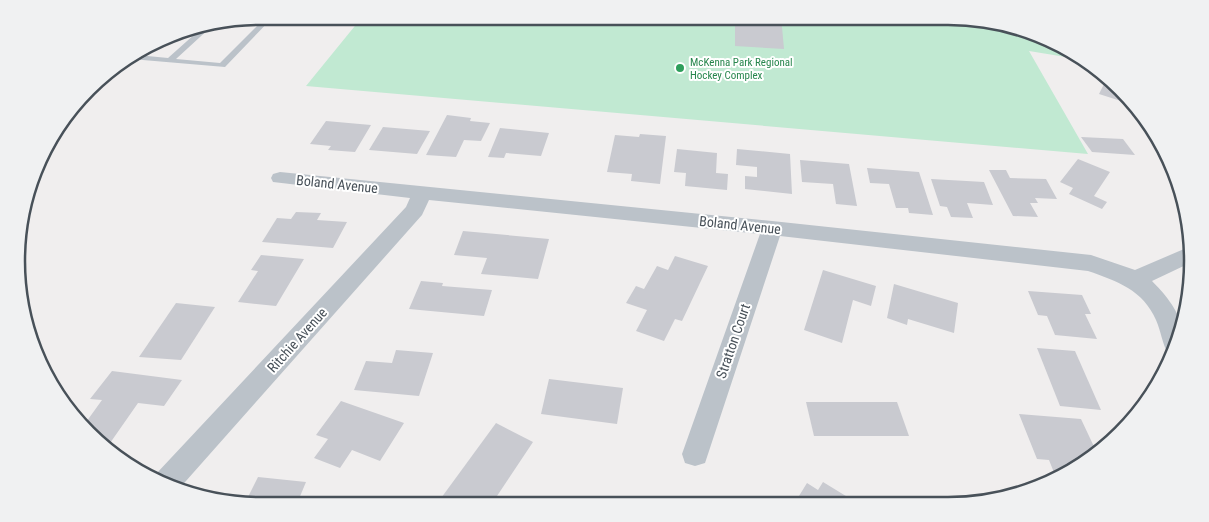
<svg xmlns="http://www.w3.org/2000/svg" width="1209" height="522" font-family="'Roboto Condensed',sans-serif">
<rect width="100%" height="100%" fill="#f0eeee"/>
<!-- green -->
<polygon fill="#c1e9d2" points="363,16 948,16 1027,29 1078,59 1029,51 1088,154 306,86"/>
<!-- building -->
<g fill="#c9cad0">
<polygon points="735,16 781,16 784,49 735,46"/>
<polygon points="1112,80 1125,98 1124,102 1099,94 1104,84 1109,85"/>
<polygon points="447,115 471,118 470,121 490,123 481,141 464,140 456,157 426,155"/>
<polygon points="326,121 371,125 355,152 328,150 331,146 310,144"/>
<polygon points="383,127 430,131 417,154 369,150"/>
<polygon points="500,128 549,133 541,156 506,153 504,158 488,157"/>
<polygon points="640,134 666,136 660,184 631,181 632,174 607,172 615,135 639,137"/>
<polygon points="1081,137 1123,139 1135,155 1092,152"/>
<polygon points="677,149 717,153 716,173 728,174 727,190 685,186 686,173 674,172"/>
<polygon points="737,149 790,154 792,194 745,189 745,176 757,177 757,167 736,165"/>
<polygon points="1078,159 1110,172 1094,196 1107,202 1102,209 1069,194 1073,188 1060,182"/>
<polygon points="800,160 849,164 857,206 836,204 833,184 802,182"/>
<polygon points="867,168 919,172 933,215 909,213 908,208 896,208 889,184 870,183"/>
<polygon points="989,170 1006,170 1010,178 1046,179 1057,199 1035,198 1038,203 1030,203 1038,217 1013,216"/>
<polygon points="931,179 984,182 993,205 967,203 973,218 951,217 947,207 940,206"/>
<polygon points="296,212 321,213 317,220 347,222 333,248 262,242 277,218 291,219"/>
<polygon points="463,231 549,239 538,279 481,274 487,258 454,255"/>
<polygon points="261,255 304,259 276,306 238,302 258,271 251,270"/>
<polygon points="675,256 708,266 682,321 675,319 664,341 636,331 647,310 626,303 636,286 644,289 657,266 668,270"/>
<polygon points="823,270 876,286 871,306 853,300 842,343 804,330"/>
<polygon points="421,281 443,283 442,286 492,290 484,316 409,309"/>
<polygon points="894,284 958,303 954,333 908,319 907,325 887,318"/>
<polygon points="1028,291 1082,295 1091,314 1085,314 1097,339 1055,335 1047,316 1038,315"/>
<polygon points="176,303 215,307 181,360 139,357"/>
<polygon points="1037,348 1075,351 1101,410 1060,406"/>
<polygon points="396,350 433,353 419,396 354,390 366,361 392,363"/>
<polygon points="112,371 182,380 164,406 138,403 108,446 99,444 84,425 102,400 90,399"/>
<polygon points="549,379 623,388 617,424 541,414"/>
<polygon points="341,401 404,423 380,461 352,450 340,468 314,458 328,439 316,435"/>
<polygon points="806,402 897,402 909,436 814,436"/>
<polygon points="1019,414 1081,419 1097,453 1057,480 1049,460 1037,459"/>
<polygon points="496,423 533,442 491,505 436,505"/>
<polygon points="258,477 306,482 296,506 261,506 245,503"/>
<polygon points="823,482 859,504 794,504 807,483 818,490"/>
</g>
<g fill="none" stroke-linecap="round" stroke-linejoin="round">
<!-- lane -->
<polygon fill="#bbc2c9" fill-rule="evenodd" points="267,16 274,16 225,67 131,59 137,55 168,58 205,25 213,24 212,26 176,59 220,63"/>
<!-- street -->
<path fill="#bbc2c9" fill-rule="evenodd" d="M 280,172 L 772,221 L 1091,255 L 1135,270 L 1191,246 L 1190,263 L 1152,281 C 1163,292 1178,309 1181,325 C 1183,335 1177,346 1172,355 L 1168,354 C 1162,343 1161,331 1156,320 C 1143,290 1117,281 1088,271 L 780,236 L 708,454 L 705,463 L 695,466 L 685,463 L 682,454 L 760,234 L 429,200 L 422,215 L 178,490 L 155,477 L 156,474 L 406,207 L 410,198 L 273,182 L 271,178 L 273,174 Z"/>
</g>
<!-- markers -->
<circle fill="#2e9e5b" stroke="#fff" stroke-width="2" cx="680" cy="68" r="5"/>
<g text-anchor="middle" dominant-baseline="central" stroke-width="4" stroke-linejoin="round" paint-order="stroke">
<!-- far-leisure labels -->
<g font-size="11" fill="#27864d" stroke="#fff" text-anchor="start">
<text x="690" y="62">McKenna Park Regional<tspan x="690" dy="13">Hockey Complex</tspan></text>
</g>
<!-- street labels -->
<g font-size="14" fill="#485159" stroke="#fff">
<text transform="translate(337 184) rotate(6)">Boland Avenue</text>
<text transform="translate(740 225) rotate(6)">Boland Avenue</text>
<text transform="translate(297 340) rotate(-48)">Ritchie Avenue</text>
<text transform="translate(733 341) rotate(-71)">Stratton Court</text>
</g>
</g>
<!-- crop -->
<path d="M0 0H1209V522H0ZM261 25H948A236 236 0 0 1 1184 261V261A236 236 0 0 1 948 497H261A236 236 0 0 1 25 261V261A236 236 0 0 1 261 25Z" fill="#f0f1f2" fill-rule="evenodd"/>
<path fill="none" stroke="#485159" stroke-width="2.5" d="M261 25H948A236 236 0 0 1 1184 261V261A236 236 0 0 1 948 497H261A236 236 0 0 1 25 261V261A236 236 0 0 1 261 25Z"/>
</svg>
